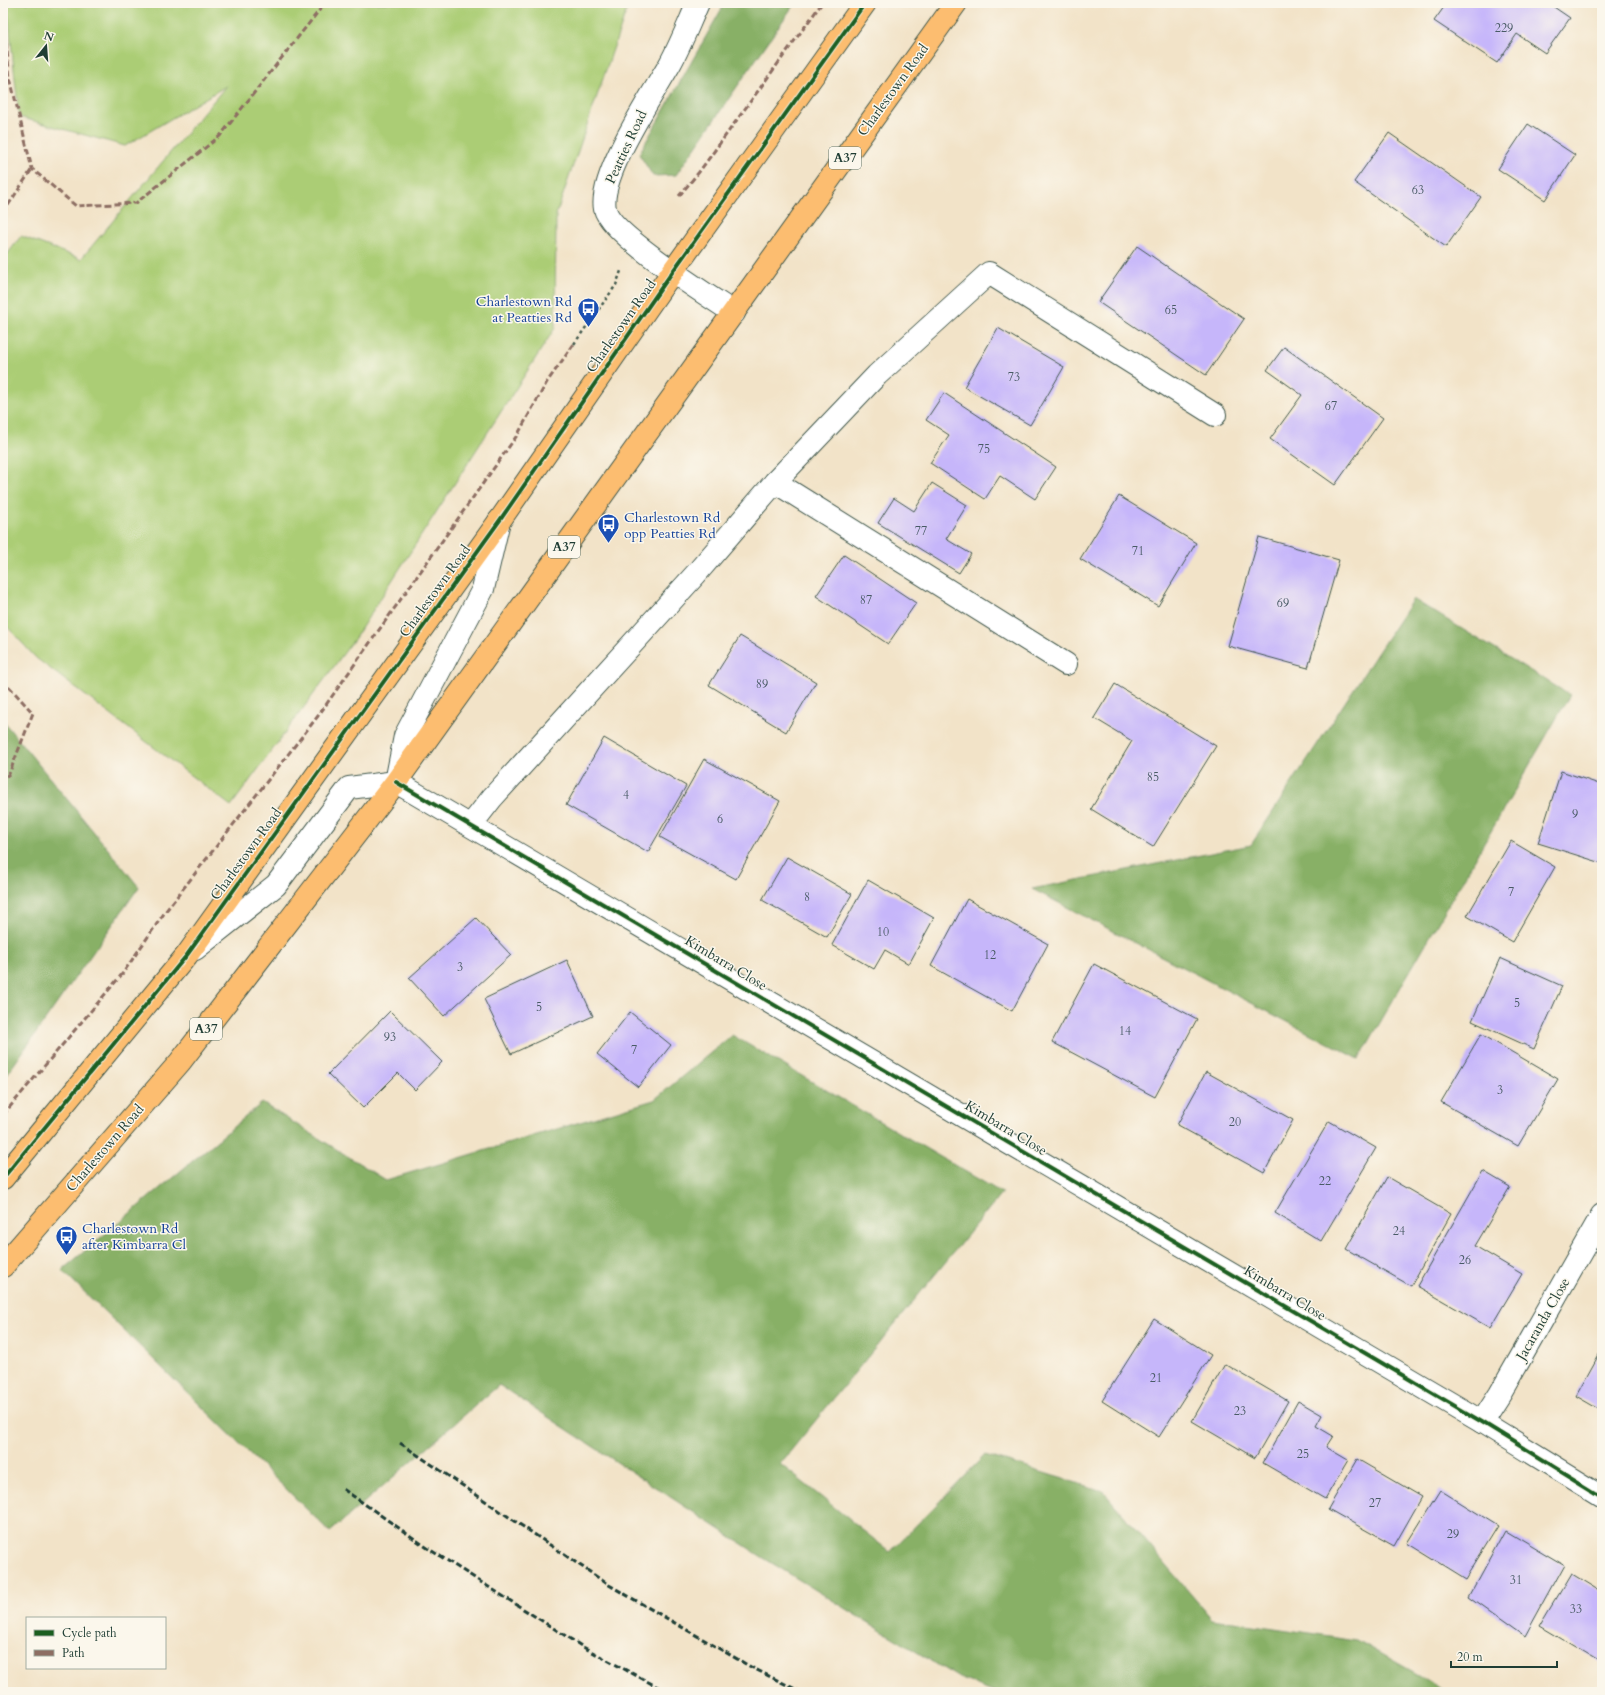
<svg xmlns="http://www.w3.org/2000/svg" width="1605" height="1695" font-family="Cardo,serif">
<rect width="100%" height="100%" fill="#fbf7ec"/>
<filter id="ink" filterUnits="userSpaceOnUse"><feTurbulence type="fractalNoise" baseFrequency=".025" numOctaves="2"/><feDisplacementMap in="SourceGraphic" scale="8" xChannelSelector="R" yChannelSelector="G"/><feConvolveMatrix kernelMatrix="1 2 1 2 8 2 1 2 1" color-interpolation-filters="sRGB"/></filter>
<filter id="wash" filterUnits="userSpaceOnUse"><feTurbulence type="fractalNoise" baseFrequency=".012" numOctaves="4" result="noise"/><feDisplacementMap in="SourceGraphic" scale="16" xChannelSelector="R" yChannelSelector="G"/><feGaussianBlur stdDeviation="0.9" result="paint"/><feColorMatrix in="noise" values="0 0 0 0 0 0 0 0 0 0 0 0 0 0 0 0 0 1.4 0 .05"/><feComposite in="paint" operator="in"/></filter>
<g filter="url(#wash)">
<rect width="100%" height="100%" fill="#f2e3c8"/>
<!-- green -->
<polygon fill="#abcd75" stroke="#658554" points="7,3 629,3 556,215 555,328 355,638 231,806 36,658 3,622 3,260 21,236 81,259 226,86 125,146 19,117"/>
<!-- forest -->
<g fill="#88b066" stroke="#54764d">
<polygon points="725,3 795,3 676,175 653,176 639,154"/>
<polygon points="1413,599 1570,695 1359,1059 1032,889 1251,845"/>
<polygon points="3,721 139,887 3,1080"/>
<polygon points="732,1035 1002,1193 780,1464 890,1552 985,1455 1103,1491 1212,1619 1357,1640 1449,1692 995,1692 959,1678 762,1557 499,1385 330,1532 62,1270 262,1103 386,1180 654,1100"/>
</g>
<g id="blocks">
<!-- building -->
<g fill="#c6b6fa">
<polygon points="1447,3 1548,3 1570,18 1545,53 1517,34 1497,63 1434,21"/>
<polygon points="1528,124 1575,155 1545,200 1498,169"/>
<polygon points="1389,133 1481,197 1446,247 1354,182"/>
<polygon points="1137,246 1244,319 1206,375 1098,302"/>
<polygon points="998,328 1064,367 1030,425 964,387"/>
<polygon points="1284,347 1383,418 1335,485 1270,439 1302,395 1267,370"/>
<polygon points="944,393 1056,467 1035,499 1000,476 985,499 930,463 949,435 926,420"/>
<polygon points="932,483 967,505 946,539 971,554 959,573 878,523 894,498 914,511"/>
<polygon points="1119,496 1196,543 1158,606 1080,559"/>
<polygon points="1259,537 1339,560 1308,668 1228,646"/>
<polygon points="844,555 916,603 888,644 816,596"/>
<polygon points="740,636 816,682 786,732 709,685"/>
<polygon points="1115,684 1216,746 1153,847 1091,809 1132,741 1094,718"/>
<polygon points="604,738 686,786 648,852 566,805"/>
<polygon points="704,759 780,801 736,879 660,837"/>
<polygon points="1561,771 1602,785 1602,863 1538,843"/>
<polygon points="1511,841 1555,867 1512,942 1467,916"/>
<polygon points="787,857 852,894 827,937 762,900"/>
<polygon points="868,880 934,918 909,964 885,950 874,969 832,945"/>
<polygon points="967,899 1048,944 1012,1011 931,966"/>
<polygon points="476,918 511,955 444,1016 409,978"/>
<polygon points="1500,958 1562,986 1534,1049 1472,1021"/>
<polygon points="567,960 593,1016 511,1054 484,999"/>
<polygon points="1094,964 1197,1019 1155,1097 1052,1042"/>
<polygon points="390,1011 442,1062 415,1090 398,1073 363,1108 328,1074"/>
<polygon points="630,1012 671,1045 638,1087 597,1054"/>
<polygon points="1481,1034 1558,1079 1518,1146 1441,1102"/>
<polygon points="1206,1072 1293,1120 1264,1173 1177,1125"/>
<polygon points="1329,1121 1376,1148 1321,1241 1275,1213"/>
<polygon points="1483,1171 1510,1187 1475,1246 1522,1274 1490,1328 1417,1286"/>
<polygon points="1387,1177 1451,1214 1411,1286 1346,1249"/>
<polygon points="1154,1319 1211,1355 1159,1437 1102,1401"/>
<polygon points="1602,1349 1602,1411 1576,1396"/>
<polygon points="1225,1364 1288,1401 1255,1458 1192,1421"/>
<polygon points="1298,1401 1322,1415 1316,1426 1333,1436 1326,1447 1348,1460 1325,1499 1263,1463"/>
<polygon points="1357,1459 1422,1497 1394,1546 1328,1509"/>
<polygon points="1440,1490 1498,1526 1465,1579 1407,1543"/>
<polygon points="1505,1530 1564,1565 1525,1636 1469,1596"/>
<polygon points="1571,1574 1602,1593 1602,1663 1540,1626"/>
</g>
</g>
</g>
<g filter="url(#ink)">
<use href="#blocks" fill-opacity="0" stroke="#3f564a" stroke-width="1"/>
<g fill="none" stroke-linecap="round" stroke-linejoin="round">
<defs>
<g id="minor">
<path d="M 698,3 C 689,23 681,44 670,64 C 653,94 598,176 605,209 C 611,235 709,296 734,313"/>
<polyline points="775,482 1066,664"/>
<polyline points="396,782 1482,1422 1602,1496"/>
<polyline points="396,782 405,736 483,589 499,521"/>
<polyline points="471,825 492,798 695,575 775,482 877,375 989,273 1215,415"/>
<polyline points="195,949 276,885 349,788 396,782"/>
<polyline points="1482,1422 1500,1394 1602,1215"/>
</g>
<g id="highway">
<polyline points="3,1178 187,955 500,520 673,271 865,3"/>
<polyline points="3,1266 180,1062 396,782 956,3"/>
</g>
</defs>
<!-- minor casing -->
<use href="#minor" stroke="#3f564a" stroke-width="24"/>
<!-- highway casing -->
<use href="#highway" stroke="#3f564a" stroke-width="24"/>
<!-- path -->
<polyline stroke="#3f564a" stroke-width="2.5" stroke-dasharray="3 3" stroke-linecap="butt" points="574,344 616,285 621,271"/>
<!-- minor -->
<use href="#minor" stroke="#fff" stroke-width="22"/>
<!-- highway -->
<use href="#highway" stroke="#fcbd6f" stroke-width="22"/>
<!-- rail -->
<g stroke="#1f3d34" stroke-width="3" stroke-dasharray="6 3" stroke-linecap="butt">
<polyline points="400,1443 609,1585 751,1667 801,1692"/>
<polyline points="343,1489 429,1549 583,1647 667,1692"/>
</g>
<!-- quiet -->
<g stroke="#8d6e63" stroke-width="3" stroke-dasharray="6 3" stroke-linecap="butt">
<polyline points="3,16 10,78 32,169 76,206 136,203 220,136 325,3"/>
<polyline points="679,196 699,172 822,3"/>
<polyline points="3,213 32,169"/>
<polyline points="3,680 33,713 9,774 3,779"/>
<polyline points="3,1115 123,973 165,912 318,716 518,434 547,382 574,344"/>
</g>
<defs>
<g id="cycleway">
<polyline points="396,782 1482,1422 1602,1496"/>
<polyline points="3,1178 187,955 500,520 673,271 865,3"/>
</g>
</defs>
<!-- cycleway casing -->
<use href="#cycleway" stroke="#fbf7ec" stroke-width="6"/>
<!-- cycleway -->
<use href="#cycleway" stroke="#1b5e20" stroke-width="4"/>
</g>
</g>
<!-- icons -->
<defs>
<symbol id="bus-pin" viewBox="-11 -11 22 30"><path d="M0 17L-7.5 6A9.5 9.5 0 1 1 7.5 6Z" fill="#1a4fb4" stroke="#fbf7ec"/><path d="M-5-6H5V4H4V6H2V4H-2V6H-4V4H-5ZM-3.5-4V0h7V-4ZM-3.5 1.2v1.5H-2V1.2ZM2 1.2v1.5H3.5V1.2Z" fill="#fff"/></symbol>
</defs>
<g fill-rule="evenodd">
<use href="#bus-pin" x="576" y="296" width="25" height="34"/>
<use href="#bus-pin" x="596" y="512" width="25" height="34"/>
<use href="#bus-pin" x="54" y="1224" width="25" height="34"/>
</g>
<g text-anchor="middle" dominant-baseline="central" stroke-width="3" stroke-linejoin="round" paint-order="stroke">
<!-- number labels -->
<g font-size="12" fill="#495b66">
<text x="1504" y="28">229</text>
<text x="1418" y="190">63</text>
<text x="1171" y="310">65</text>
<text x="1014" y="377">73</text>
<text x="1331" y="406">67</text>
<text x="984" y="449">75</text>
<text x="921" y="531">77</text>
<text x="1138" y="551">71</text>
<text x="866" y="600">87</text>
<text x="1283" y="603">69</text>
<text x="762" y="684">89</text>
<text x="1153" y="777">85</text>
<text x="626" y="795">4</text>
<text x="1575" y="814">9</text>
<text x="720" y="819">6</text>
<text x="1511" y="892">7</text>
<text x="807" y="897">8</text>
<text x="883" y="932">10</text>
<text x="990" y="955">12</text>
<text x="460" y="967">3</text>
<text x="1517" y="1003">5</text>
<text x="539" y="1007">5</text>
<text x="1125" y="1031">14</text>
<text x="390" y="1037">93</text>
<text x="634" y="1050">7</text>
<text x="1500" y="1090">3</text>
<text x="1235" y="1122">20</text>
<text x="1325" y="1181">22</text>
<text x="1399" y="1231">24</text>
<text x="1465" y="1260">26</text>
<text x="1156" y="1378">21</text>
<text x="1240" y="1411">23</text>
<text x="1303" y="1454">25</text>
<text x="1375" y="1503">27</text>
<text x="1453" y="1534">29</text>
<text x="1516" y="1580">31</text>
<text x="1576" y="1609">33</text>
</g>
<!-- shield labels -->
<g fill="#fbf7ec" stroke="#61756b" stroke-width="1">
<rect x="829" y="147" width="32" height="22" rx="3"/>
<rect x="548" y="536" width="32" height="22" rx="3"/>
<rect x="190" y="1018" width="32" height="22" rx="3"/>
</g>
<g font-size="13" font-weight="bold" fill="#1f3d34">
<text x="845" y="158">A37</text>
<text x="564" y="547">A37</text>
<text x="206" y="1029">A37</text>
</g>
<!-- street labels -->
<g font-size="14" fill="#1f3d34" stroke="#fbf7ec">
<text transform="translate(893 90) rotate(-54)">Charlestown Road</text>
<text transform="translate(626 147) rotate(-65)">Peatties Road</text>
<text transform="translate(621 326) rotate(-55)">Charlestown Road</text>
<text transform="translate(435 591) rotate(-54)">Charlestown Road</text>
<text transform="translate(246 854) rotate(-54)">Charlestown Road</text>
<text transform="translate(726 963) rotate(31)">Kimbarra Close</text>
<text transform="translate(1006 1128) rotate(31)">Kimbarra Close</text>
<text transform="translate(105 1148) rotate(-49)">Charlestown Road</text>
<text transform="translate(1285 1293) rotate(31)">Kimbarra Close</text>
<text transform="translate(1543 1319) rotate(-60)">Jacaranda Close</text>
</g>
<!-- transit labels -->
<g font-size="14" fill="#164399" stroke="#fbf7ec" text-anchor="start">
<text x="572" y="301" text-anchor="end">Charlestown Rd<tspan x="572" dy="16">at Peatties Rd</tspan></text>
<text x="624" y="517">Charlestown Rd<tspan x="624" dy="16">opp Peatties Rd</tspan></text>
<text x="82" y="1228">Charlestown Rd<tspan x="82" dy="16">after Kimbarra Cl</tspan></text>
</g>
</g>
<!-- margin -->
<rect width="1605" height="1695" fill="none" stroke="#fbf7ec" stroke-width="16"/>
<!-- legend -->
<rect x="26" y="1617" width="140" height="52" fill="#fbf7ec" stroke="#a3ada2"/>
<rect x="34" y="1630" width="20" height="6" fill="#1b5e20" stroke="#a3ada2"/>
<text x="62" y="1637" font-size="12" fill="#1f3d34">Cycle path</text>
<rect x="34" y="1650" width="20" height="6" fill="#8d6e63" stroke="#a3ada2"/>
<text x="62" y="1657" font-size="12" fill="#1f3d34">Path</text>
<!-- north arrow -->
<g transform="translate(46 46) rotate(17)" stroke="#fbf7ec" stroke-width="3" paint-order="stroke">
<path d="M0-3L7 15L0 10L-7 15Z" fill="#1f3d34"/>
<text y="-6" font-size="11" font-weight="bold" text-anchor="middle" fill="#1f3d34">N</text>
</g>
<!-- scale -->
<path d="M1451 1661v6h106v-6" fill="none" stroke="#1f3d34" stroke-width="2"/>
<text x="1457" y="1661" font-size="12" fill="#1f3d34" stroke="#fbf7ec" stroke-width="3" paint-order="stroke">20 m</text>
</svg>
